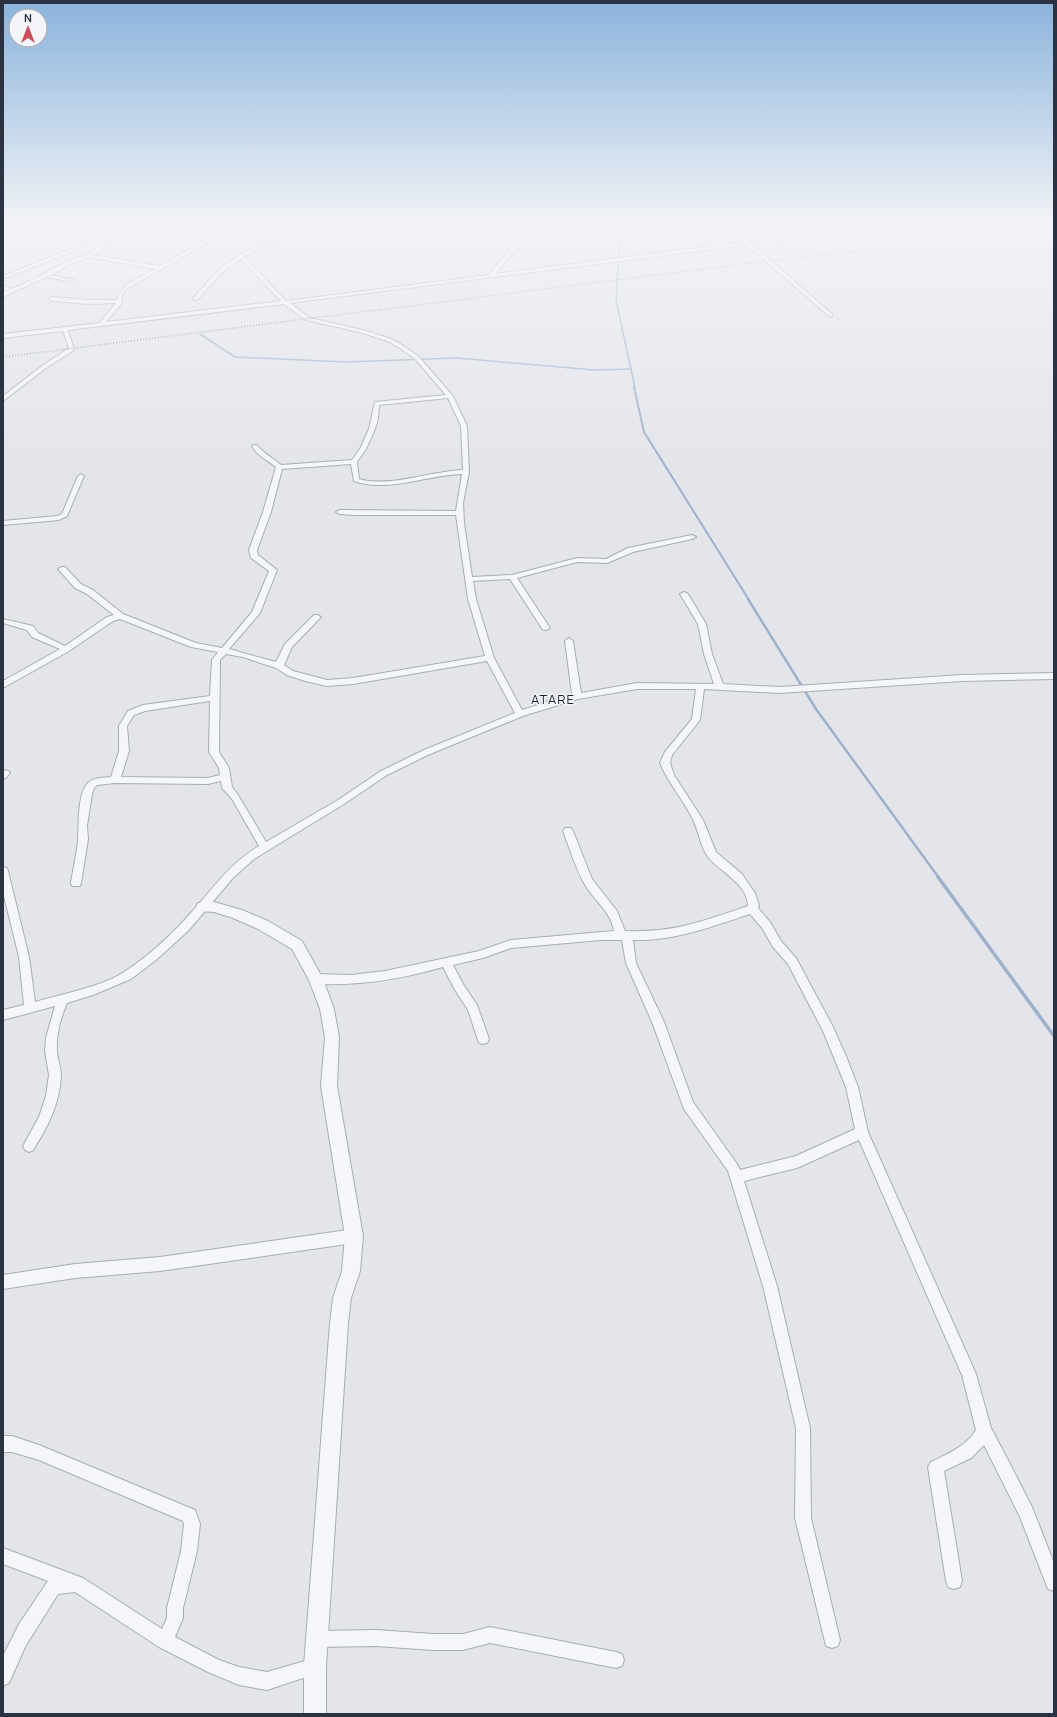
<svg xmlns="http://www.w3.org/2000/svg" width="1057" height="1717" font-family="Manrope,sans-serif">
<rect width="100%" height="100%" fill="#e3e5eb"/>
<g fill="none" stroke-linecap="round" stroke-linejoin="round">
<!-- stream-far3 -->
<g stroke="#9fb1ca" stroke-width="1.5">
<polyline points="621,225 616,300 635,388"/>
<polyline points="200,334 235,357 345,362 457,358 594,370 631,369"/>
</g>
<!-- stream-far2 -->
<polyline stroke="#9fb1ca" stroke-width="2" points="634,387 644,432 749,600"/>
<!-- stream-far1 -->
<polyline stroke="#9fb1ca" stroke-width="2.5" points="748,599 816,709 939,878"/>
<!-- stream -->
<polyline stroke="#9fb1ca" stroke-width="3.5" points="938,877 1054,1036"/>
<defs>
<g id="minor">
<path d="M 130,225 L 135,225 L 93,255 L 159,266 L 223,230 L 225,225 L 229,226 L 227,232 L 128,288 L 123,292 L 121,304 L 106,322 L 281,301 L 241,259 L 224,271 L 197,300 L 192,299 L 220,269 L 239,255 L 280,235 L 291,225 L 294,226 L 284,237 L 244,256 L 286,301 L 489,275 C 505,253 515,243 539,229 L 535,225 L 540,225 L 543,230 L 519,246 L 495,274 L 744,242 L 725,225 L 730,225 L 749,242 L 881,225 L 893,225 L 752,244 L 832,314 L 832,316 L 830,317 L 747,245 L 290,303 L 310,318 L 367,331 L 391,339 L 404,346 L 419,357 L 453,396 L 467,426 L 469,472 L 463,503 L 464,523 L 472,577 L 512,575 L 577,558 L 606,559 L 628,548 L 692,535 L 696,537 L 692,539 L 633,552 L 607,563 L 577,562 L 517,578 L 550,628 L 546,630 L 543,630 L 510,579 L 473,581 L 476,599 L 494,658 L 522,710 L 572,694 L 565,641 L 569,638 L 573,641 L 581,693 L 637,683 L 714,684 L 704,654 L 698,624 L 680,594 L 684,592 L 688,594 L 706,624 L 712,654 L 723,684 L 780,687 L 962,675 L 1054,673 L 1054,679 L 962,681 L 780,693 L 704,689 L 700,720 L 672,755 L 670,763 L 674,775 L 703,820 L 716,852 L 742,874 L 755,893 L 759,905 L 758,908 L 770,922 L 781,941 L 796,958 L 832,1025 L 846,1056 L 858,1087 L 868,1132 L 976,1374 L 991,1428 L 1009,1462 L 1032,1507 L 1054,1563 L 1054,1591 L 1048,1589 L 1020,1517 L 984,1445 L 971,1458 L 944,1471 L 962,1581 L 960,1587 L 954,1589 L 948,1587 L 946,1581 L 928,1467 L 931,1462 C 949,1453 965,1447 976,1430 L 962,1375 L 859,1140 L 797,1168 L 744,1181 L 777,1286 L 810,1428 L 811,1518 L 840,1640 L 838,1646 L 832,1648 L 826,1646 L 795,1518 L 796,1428 L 763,1286 L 728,1171 L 684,1109 L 652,1022 L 626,963 L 622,940 L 601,940 L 511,948 L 483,958 L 453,965 L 463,984 L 477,1005 L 489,1039 L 487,1043 L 483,1044 L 479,1043 L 468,1010 L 455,990 L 443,967 C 401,979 360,986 316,984 L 312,982 L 310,979 L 312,976 L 316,974 L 351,975 L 385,971 L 479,951 L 511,940 L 614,931 C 611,911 593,900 584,883 C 575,867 570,849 563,831 L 565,828 L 571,828 L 573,831 L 592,879 L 617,911 L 625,931 C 674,933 703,921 748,906 C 748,884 720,872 708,857 C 701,848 699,833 694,822 C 685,801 669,785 660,763 L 665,752 L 692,719 L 696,689 L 637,689 L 578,699 L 523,716 L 430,754 L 387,775 L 344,804 L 254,859 L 232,879 L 188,931 L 156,960 L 131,979 L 93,995 L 67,1003 C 61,1017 56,1034 57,1051 C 57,1059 61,1067 61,1075 C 60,1103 48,1127 33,1150 L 29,1152 L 25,1150 L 23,1146 L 39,1117 L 46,1096 L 49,1075 L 45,1051 L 46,1038 L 55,1006 L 3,1020 L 3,1010 L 24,1005 L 19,957 L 3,892 L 3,867 L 7,868 L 8,871 L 29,957 L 35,1002 C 62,994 101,987 124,972 C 148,957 171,935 190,914 C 212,890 230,863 259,846 L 232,799 L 222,788 L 221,781 L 208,784 L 115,783 L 97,785 L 94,788 L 92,794 L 87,826 L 88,839 L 81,883 L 80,886 L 72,886 L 71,883 C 73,869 77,854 78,840 C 79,826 77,794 88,783 C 94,777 103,778 111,777 L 119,751 L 119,726 L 128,711 L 143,705 L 210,696 L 212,660 L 218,652 L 191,647 L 120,619 L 113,621 L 69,651 L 3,688 L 3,681 L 60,649 L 32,637 L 27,630 L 3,623 L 3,619 L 33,626 L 38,633 L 65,646 L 107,617 L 114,615 L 87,594 L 75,588 L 58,569 L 62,567 L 65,567 L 81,584 L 93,590 L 123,614 L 196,643 L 222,648 L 252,612 L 269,571 L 251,558 L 249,550 L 263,512 L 276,467 C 267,460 257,456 252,446 L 253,445 L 257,445 C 263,453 273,458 281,465 L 352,460 L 360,449 L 369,429 L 375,402 L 446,395 L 415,359 L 400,348 L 387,341 L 363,333 L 306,320 L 284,304 L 68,330 L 74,350 L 46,368 L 3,401 L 3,396 L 42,366 L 69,348 L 63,331 L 3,338 L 3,334 L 100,323 L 116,303 L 89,304 L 52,301 L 49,299 L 52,297 L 89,300 L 117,300 C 121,283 141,277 155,269 L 89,257 L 70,264 L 50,275 L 75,280 L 75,282 L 46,277 L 3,297 L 3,293 L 6,290 L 3,289 L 3,285 L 11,289 L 22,285 L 66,262 L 87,255 L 120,232 L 96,232 L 74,251 L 3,279 L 3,276 L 70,249 L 91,232 L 59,232 L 44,229 L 44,227 L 59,230 L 123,230 ZM 448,398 L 461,426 L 463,470 C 430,471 390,488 359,479 L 357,462 L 366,449 L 375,429 L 378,419 L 379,405 ZM 351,464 L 354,481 C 389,493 426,475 462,474 L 456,511 L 340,510 L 336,512 L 340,514 L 355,515 L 456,515 L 468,599 L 485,656 L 353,678 L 327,680 L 293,671 L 284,665 L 292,647 L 321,617 L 317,615 L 314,615 L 285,644 L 276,662 L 229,649 L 260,613 L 277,570 L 258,555 L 257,550 L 271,512 L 282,469 ZM 226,654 L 243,657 L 276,668 L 287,675 L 305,681 L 327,686 L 353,684 L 487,661 L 515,713 L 424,750 L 381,771 L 338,800 L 266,842 L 238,795 L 232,787 L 229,768 L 219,752 L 220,660 ZM 210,701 L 209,752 L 219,768 L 220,775 L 208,778 L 121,777 L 129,751 L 127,726 L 134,715 L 145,711 ZM 750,914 L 762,928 L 773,947 L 788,964 L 823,1031 L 846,1087 L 855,1129 L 796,1156 L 740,1170 L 737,1164 L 693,1102 L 664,1022 L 636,963 L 633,940 C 675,941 711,927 750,914 Z"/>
<polygon points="20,227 24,228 16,235 3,240 3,237"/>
<polygon points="81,474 84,476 67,516 59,520 3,525 3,521 57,516 62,514 78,476"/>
<polygon points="3,770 8,771 10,773 6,778 3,779"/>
<polygon points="354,1229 359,1231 361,1236 359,1241 354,1243 160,1271 75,1278 3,1289 3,1275 75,1264 160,1257"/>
<polygon points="3,1436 12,1436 39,1445 195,1510 200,1524 197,1551 183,1608 183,1618 175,1637 219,1660 239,1667 267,1672 315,1658 321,1660 323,1666 321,1672 267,1690 239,1685 208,1672 159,1647 75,1592 58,1594 25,1647 9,1683 3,1686 3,1656 19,1624 48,1581 3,1564 3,1548 83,1578 162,1629 167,1618 167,1608 181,1551 184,1524 183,1521 39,1460 12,1452 3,1452"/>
<polygon points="490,1627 616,1652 622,1654 624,1660 622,1666 616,1668 490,1643 463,1650 433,1650 376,1646 317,1647 311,1645 309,1639 311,1633 317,1631 376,1630 433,1634 463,1634"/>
</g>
<polygon id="tertiary" points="203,902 214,902 242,910 268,921 302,941 323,979 334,1009 339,1037 337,1086 363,1236 360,1271 351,1298 348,1323 326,1666 326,1714 304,1714 304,1666 330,1323 333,1298 342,1271 345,1236 321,1086 325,1037 320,1009 309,980 292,949 258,929 233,918 214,912 198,911 196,907 198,903"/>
<polygon id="primary" points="104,225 349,225 345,227 3,230 3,226"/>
</defs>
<!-- minor casing -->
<use href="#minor" stroke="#a8acb5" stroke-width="2"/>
<!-- tertiary casing -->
<use href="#tertiary" stroke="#a8acb5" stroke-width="2"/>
<!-- primary casing -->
<use href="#primary" stroke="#a2a9b6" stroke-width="2"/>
<!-- minor -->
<use href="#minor" fill="#f5f6f9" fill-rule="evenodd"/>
<!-- tertiary -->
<use href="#tertiary" fill="#f5f6f9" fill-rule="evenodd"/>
<!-- primary -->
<use href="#primary" fill="#fff" fill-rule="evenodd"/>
<!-- rail -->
<polyline stroke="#7c8494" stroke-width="1.5" stroke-dasharray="1 2" stroke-linecap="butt" points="3,357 767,261 872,250 984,250 1054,253"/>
</g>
<!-- sky -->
<linearGradient id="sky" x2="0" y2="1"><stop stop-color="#8bb3dc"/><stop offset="0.48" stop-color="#f2f3f6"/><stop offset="1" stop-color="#f2f3f6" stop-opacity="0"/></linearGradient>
<rect width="1057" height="465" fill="url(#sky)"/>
<g text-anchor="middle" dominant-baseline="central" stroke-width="3" stroke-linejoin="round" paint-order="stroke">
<!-- quarter labels -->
<g font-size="13" letter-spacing="1" fill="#1d2333" stroke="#f2f4f8">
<text x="553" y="699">ATARE</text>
</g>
</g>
<!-- border -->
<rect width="1057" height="1717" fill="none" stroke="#2b3242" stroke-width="8"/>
<!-- north arrow -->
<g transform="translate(28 28)"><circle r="19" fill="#f2f4f8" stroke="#a2a6af"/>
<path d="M0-3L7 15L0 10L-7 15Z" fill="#cc4b59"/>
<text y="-6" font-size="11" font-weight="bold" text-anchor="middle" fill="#2b3242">N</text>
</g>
</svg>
